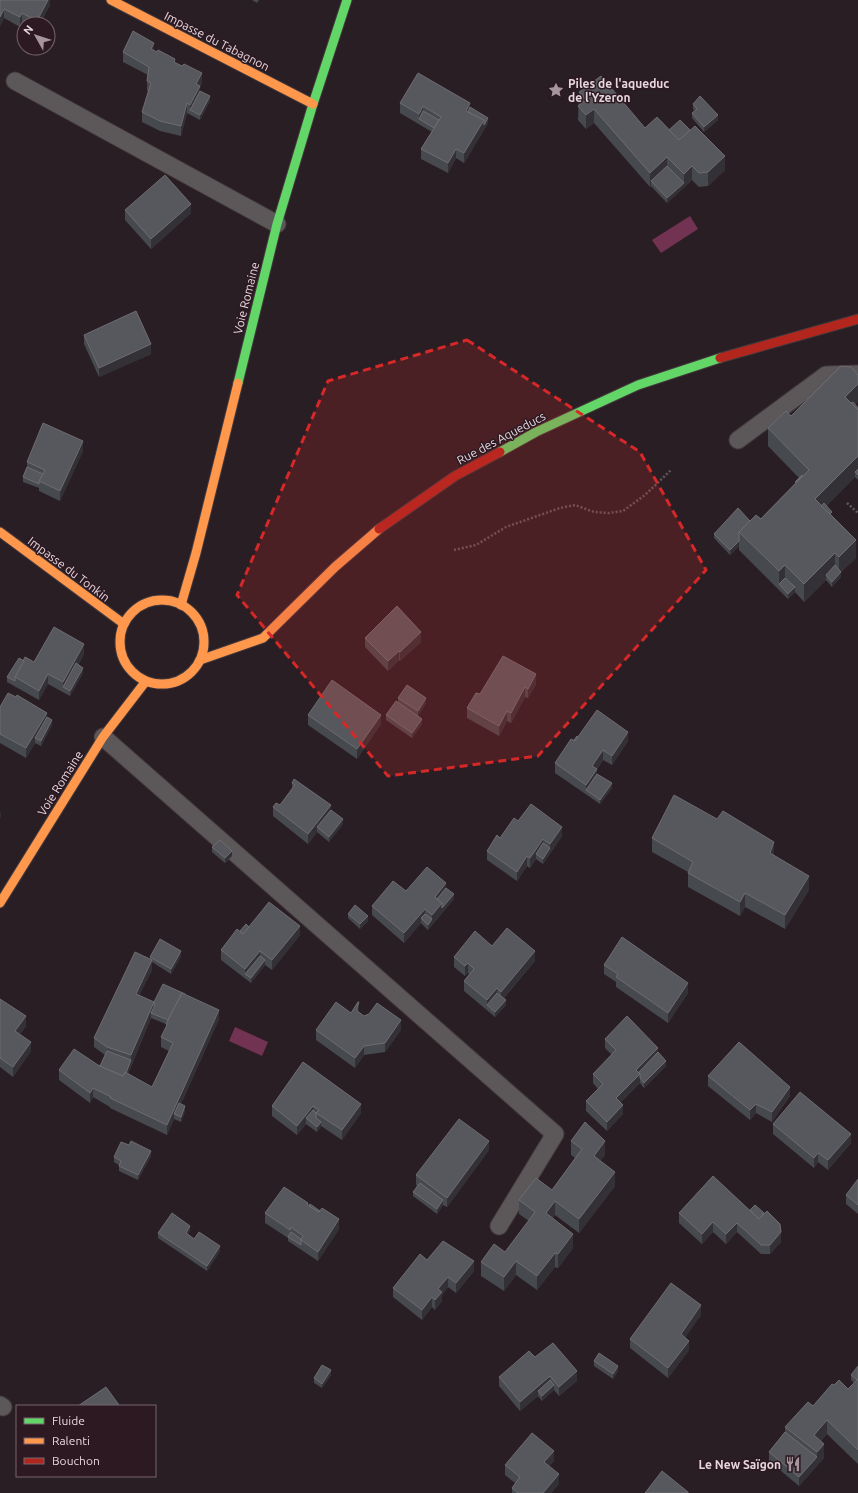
<svg xmlns="http://www.w3.org/2000/svg" width="858" height="1493" font-family="Ubuntu,sans-serif">
<rect width="100%" height="100%" fill="#291e23"/>
<!-- water -->
<g fill="#723251">
<polygon points="690,216 698,229 661,253 652,240"/>
<polygon points="235,1027 268,1042 262,1056 229,1041"/>
</g>
<g fill="none" stroke-linecap="round" stroke-linejoin="round">
<defs>
<g id="lane">
<polyline points="15,81 277,224"/>
<polyline points="738,440 826,375 858,374"/>
<polyline points="103,737 555,1134 499,1226"/>
<polyline points="0,1405 3,1407"/>
</g>
<g id="fast">
<polyline points="238,383 277,224 313,104 347,0"/>
<polyline points="500,452 536,432 638,385 720,358"/>
</g>
<g id="slow">
<polyline points="111,0 313,104"/>
<polyline points="0,532 124,624"/>
<circle cx="162" cy="642" r="42"/>
<polyline points="181,605 196,553 238,383"/>
<polyline points="200,660 263,638 335,567 379,529"/>
<polyline points="0,903 103,737 146,681"/>
</g>
<g id="jam">
<polyline points="720,358 858,319"/>
<polyline points="379,529 455,476 500,452"/>
</g>
</defs>
<!-- lane casing -->
<use href="#lane" stroke="#43393d" stroke-width="19"/>
<!-- fast casing -->
<use href="#fast" stroke="#43393d" stroke-width="11"/>
<!-- slow casing -->
<use href="#slow" stroke="#43393d" stroke-width="11"/>
<!-- jam casing -->
<use href="#jam" stroke="#43393d" stroke-width="11"/>
<!-- path -->
<g stroke="#605a5d" stroke-width="2.5" stroke-dasharray="2 2" stroke-linecap="butt">
<polyline points="847,503 858,513"/>
<polyline points="454,550 476,545 506,527 560,508 575,505 594,512 609,513 623,511 645,495 671,470"/>
</g>
<!-- lane -->
<use href="#lane" stroke="#5c5759" stroke-width="17"/>
<!-- fast -->
<use href="#fast" stroke="#63d668" stroke-width="9"/>
<!-- slow -->
<use href="#slow" stroke="#ff974d" stroke-width="9"/>
<!-- jam -->
<use href="#jam" stroke="#b3261e" stroke-width="9"/>
</g>
<!-- wall -->
<g fill="#46494e" fill-rule="evenodd">
<polygon points="0,0 50,0 50,5 40,24 24,24 22,23 20,27 4,18 0,26"/>
<polygon points="252,0 259,0 257,3"/>
<polygon points="154,51 175,63 202,83 200,87 200,91 210,101 200,120 187,113 181,136 160,131 142,122 142,112 148,91 147,91 147,81 148,75 123,62 123,52"/>
<polygon points="579,92 645,128 669,130 725,170 708,186 699,187 692,180 667,203 651,186 650,187 594,123 586,129 578,120"/>
<polygon points="400,103 470,107 488,123 464,163 456,158 448,173 421,159 421,149 432,132 400,113"/>
<polygon points="693,104 718,120 704,132 692,118 692,113 695,111 693,109"/>
<polygon points="125,210 191,213 151,249 125,220"/>
<polygon points="84,335 151,354 99,377 84,344"/>
<polygon points="855,405 858,408 858,480 855,477 826,506 856,558 841,572 841,577 832,587 826,580 804,602 795,592 788,599 739,550 739,546 730,555 714,538 714,534 750,521 761,518 795,483 795,482 799,478 768,446 768,428 793,414"/>
<polygon points="83,451 60,501 39,491 39,488 23,482 23,477 27,467 27,462"/>
<polygon points="365,638 421,642 400,661 399,660 388,671 365,647"/>
<polygon points="84,654 78,665 83,673 70,696 48,684 39,700 7,682 7,677 24,661 34,662"/>
<polygon points="536,684 528,698 525,697 511,723 507,721 499,736 467,718 467,708 480,694"/>
<polygon points="398,698 426,703 418,716 422,724 412,738 386,720 386,715 398,702"/>
<polygon points="0,707 47,717 52,725 41,746 35,743 26,758 0,743"/>
<polygon points="308,715 381,724 357,759 308,725"/>
<polygon points="578,737 628,741 612,765 603,760 597,769 597,774 612,788 600,804 555,773 555,763 574,740"/>
<polygon points="292,783 331,810 343,824 329,842 317,832 308,844 273,816 273,807 280,805 292,788"/>
<polygon points="518,821 562,836 543,864 536,859 530,868 527,866 517,881 487,860 487,851"/>
<polygon points="652,838 774,855 809,890 785,929 745,907 740,916 688,887 688,872 652,852"/>
<polygon points="212,847 232,856 225,863 212,852"/>
<polygon points="446,888 454,899 428,930 421,923 404,943 372,915 372,906 406,891"/>
<polygon points="348,914 368,921 360,929 348,918"/>
<polygon points="249,927 300,935 272,970 265,965 251,983 221,960 221,950 240,931"/>
<polygon points="492,946 535,961 504,998 506,1005 495,1017 464,991 464,981 469,974 468,973 465,976 454,967 454,957"/>
<path d="M 181,956 L 171,974 L 152,962 L 152,970 L 139,995 L 154,1002 L 185,994 L 219,1019 L 181,1104 L 185,1111 L 181,1122 L 174,1119 L 167,1135 L 110,1108 L 110,1107 L 93,1097 L 90,1103 L 59,1080 L 59,1070 L 98,1065 L 100,1066 L 105,1055 L 94,1047 L 94,1038 L 150,959 L 150,957 ZM 151,1018 L 166,1024 L 166,1027 L 161,1037 L 161,1047 L 169,1051 L 152,1087 L 128,1074 Z"/>
<polygon points="604,965 688,993 668,1023 616,987 616,982 604,974"/>
<polygon points="0,999 26,1026 20,1034 31,1051 13,1077 0,1067"/>
<polygon points="359,1012 364,1016 401,1030 385,1052 364,1055 355,1068 316,1040 316,1030 351,1013"/>
<polygon points="605,1039 658,1052 666,1066 644,1088 640,1083 621,1102 623,1114 607,1131 586,1111 586,1101 598,1089 593,1083 593,1074 612,1055 605,1048"/>
<polygon points="303,1062 361,1113 342,1140 321,1126 317,1132 306,1124 297,1135 272,1116 272,1106"/>
<polygon points="708,1076 790,1096 772,1122 756,1113 750,1120 708,1086"/>
<polygon points="773,1124 851,1143 828,1170 818,1162 814,1168 773,1134"/>
<polygon points="571,1141 605,1155 600,1161 615,1186 579,1233 555,1215 552,1218 573,1248 558,1268 555,1267 537,1290 516,1275 504,1291 481,1276 481,1262 505,1252 529,1221 519,1214 519,1200 552,1190 575,1158 571,1155"/>
<polygon points="489,1150 447,1207 443,1205 437,1214 413,1196 413,1192 417,1186 416,1185 416,1175"/>
<polygon points="151,1156 138,1180 119,1171 119,1165 114,1162 114,1157"/>
<polygon points="713,1176 781,1242 770,1254 761,1254 737,1232 726,1244 713,1232 702,1244 679,1223 679,1213"/>
<polygon points="858,1179 858,1214 846,1204 846,1195"/>
<polygon points="308,1205 339,1229 318,1261 288,1241 288,1238 265,1223 265,1213"/>
<polygon points="190,1231 188,1234 194,1239 220,1251 207,1271 158,1238 158,1233"/>
<polygon points="427,1260 474,1271 456,1293 448,1287 442,1295 442,1301 435,1310 432,1307 422,1320 393,1297 393,1288"/>
<polygon points="701,1315 685,1337 689,1350 668,1378 630,1348 630,1339"/>
<polygon points="535,1357 577,1381 559,1396 554,1390 542,1401 538,1396 520,1411 499,1386 499,1377"/>
<polygon points="594,1361 618,1371 613,1379 594,1366"/>
<polygon points="858,1366 858,1464 827,1434 821,1441 824,1458 799,1486 769,1461 769,1452 785,1432 785,1427 813,1406 834,1385 848,1389 854,1383 851,1380 851,1375"/>
<polygon points="331,1375 322,1388 314,1383 314,1378"/>
<polygon points="554,1461 549,1466 559,1484 551,1493 512,1493 512,1488 515,1483 505,1475 505,1465"/>
</g>
<!-- shaded-wall -->
<g fill="#333136">
<polygon points="48,0 50,0 50,5 40,24 37,24 37,21"/>
<polygon points="4,9 4,18 0,26 0,17"/>
<polygon points="22,13 22,23 20,27 20,17"/>
<polygon points="154,43 154,53 151,49"/>
<polygon points="202,73 202,83 200,87 200,96 190,110 190,105 196,84"/>
<polygon points="210,96 210,101 200,120 200,115"/>
<polygon points="187,103 187,113 181,136 181,126"/>
<polygon points="470,103 470,112 468,117 466,111"/>
<polygon points="423,106 423,116 419,119 419,114"/>
<polygon points="594,109 594,123 586,129 586,115"/>
<polygon points="718,115 718,120 704,132 704,127"/>
<polygon points="488,118 488,123 464,163 464,153 484,120"/>
<polygon points="456,149 456,158 448,173 448,163"/>
<polygon points="725,156 725,170 708,186 708,172"/>
<polygon points="667,157 667,170 651,181 651,186 650,187 650,173"/>
<polygon points="692,166 692,180 684,188 684,174"/>
<polygon points="684,183 684,188 667,203 667,198"/>
<polygon points="191,204 191,213 151,249 151,239"/>
<polygon points="151,344 151,354 99,377 99,368"/>
<polygon points="858,384 858,402 848,412 845,397"/>
<polygon points="83,441 83,451 60,501 60,491"/>
<polygon points="858,456 858,474 855,472 855,477 818,515 815,499"/>
<polygon points="856,540 856,558 841,572 841,577 832,587 832,582 839,574 839,557"/>
<polygon points="739,541 739,546 730,555 730,550"/>
<polygon points="835,553 835,570 826,575 826,580 804,602 804,584"/>
<polygon points="785,565 785,582 779,584 779,571"/>
<polygon points="795,587 795,592 788,599 788,594"/>
<polygon points="421,632 421,642 400,661 400,652"/>
<polygon points="84,644 84,654 65,688 63,687 63,682"/>
<polygon points="399,651 399,660 388,671 388,661"/>
<polygon points="83,668 83,673 70,696 70,691"/>
<polygon points="48,674 48,684 39,700 39,691"/>
<polygon points="536,674 536,684 528,698 528,689"/>
<polygon points="525,687 525,697 511,723 511,713"/>
<polygon points="426,698 426,703 418,716 418,711"/>
<polygon points="507,711 507,721 499,736 499,726"/>
<polygon points="47,713 47,722 35,738 35,743 26,758 26,748"/>
<polygon points="381,715 381,724 357,759 357,749"/>
<polygon points="422,719 422,724 412,738 412,733"/>
<polygon points="52,720 52,725 41,746 41,741"/>
<polygon points="628,732 628,741 612,765 612,756"/>
<polygon points="603,750 603,760 592,775 592,766"/>
<polygon points="597,769 597,779 586,790 586,785"/>
<polygon points="612,783 612,788 600,804 600,800"/>
<polygon points="331,805 331,815 317,827 317,832 308,844 308,834"/>
<polygon points="1,811 1,816 0,819 0,814"/>
<polygon points="343,819 343,824 329,842 329,837"/>
<polygon points="562,827 562,836 550,853 550,844"/>
<polygon points="543,839 543,848 536,854 536,859 530,868 530,858"/>
<polygon points="774,842 774,856 770,853"/>
<polygon points="550,848 550,853 543,864 543,859"/>
<polygon points="232,851 232,856 225,863 225,858"/>
<polygon points="527,856 527,866 517,881 517,872"/>
<polygon points="809,876 809,890 785,929 785,915"/>
<polygon points="446,883 446,893 435,902 435,897"/>
<polygon points="745,893 745,907 740,916 740,902"/>
<polygon points="454,894 454,899 428,930 428,925 432,919 432,915 442,903"/>
<polygon points="425,909 425,919 421,918 421,923 404,943 404,933"/>
<polygon points="368,916 368,921 360,929 360,924"/>
<polygon points="300,926 300,935 272,970 272,960"/>
<polygon points="181,951 181,956 171,974 171,969"/>
<polygon points="260,951 260,960 245,974 245,969"/>
<polygon points="535,951 535,961 501,1001 501,992"/>
<polygon points="152,960 152,970 136,1003 136,994"/>
<polygon points="265,960 265,965 251,983 251,978"/>
<polygon points="468,963 468,973 465,976 465,966"/>
<polygon points="688,983 688,993 668,1023 668,1013"/>
<polygon points="497,988 497,998 487,1005 487,1000"/>
<polygon points="506,1000 506,1005 495,1017 495,1012"/>
<polygon points="154,1002 154,1012 151,1013 151,1018 123,1086 123,1081 131,1060 131,1055"/>
<polygon points="359,1002 359,1012 357,1017 357,1008"/>
<polygon points="219,1010 219,1019 176,1115 174,1114 174,1119 167,1135 167,1125"/>
<polygon points="26,1016 26,1026 15,1040 15,1031"/>
<polygon points="401,1020 401,1030 385,1052 385,1043"/>
<polygon points="31,1042 31,1051 13,1077 13,1067"/>
<polygon points="364,1046 364,1055 355,1068 355,1058"/>
<polygon points="658,1048 658,1057 640,1076 640,1083 616,1107 616,1098 636,1070"/>
<polygon points="666,1061 666,1066 644,1088 644,1083"/>
<polygon points="790,1087 790,1096 772,1122 772,1112"/>
<polygon points="93,1088 93,1097 90,1103 90,1093"/>
<polygon points="361,1104 361,1113 342,1140 342,1130"/>
<polygon points="756,1104 756,1113 750,1120 750,1110"/>
<polygon points="623,1105 623,1114 607,1131 607,1122"/>
<polygon points="185,1106 185,1111 181,1122 181,1117"/>
<polygon points="313,1106 313,1115 306,1118 306,1124 297,1135 297,1126"/>
<polygon points="321,1122 321,1127 317,1132 317,1127"/>
<polygon points="851,1134 851,1143 828,1170 828,1160"/>
<polygon points="489,1141 489,1150 447,1207 447,1198"/>
<polygon points="605,1141 605,1155 594,1170 594,1156"/>
<polygon points="151,1151 151,1156 138,1180 138,1175"/>
<polygon points="818,1153 818,1162 814,1168 814,1158"/>
<polygon points="615,1172 615,1186 579,1233 579,1219"/>
<polygon points="443,1200 443,1205 437,1214 437,1209"/>
<polygon points="555,1201 555,1215 546,1227 546,1213"/>
<polygon points="339,1219 339,1229 318,1261 318,1252"/>
<polygon points="713,1222 713,1232 702,1244 702,1234"/>
<polygon points="737,1223 737,1232 726,1244 726,1234"/>
<polygon points="190,1226 190,1231 186,1238 186,1233"/>
<polygon points="781,1232 781,1242 770,1254 770,1245"/>
<polygon points="573,1234 573,1248 558,1268 558,1254"/>
<polygon points="220,1246 220,1251 207,1271 207,1266"/>
<polygon points="555,1253 555,1267 537,1290 537,1276"/>
<polygon points="474,1261 474,1271 456,1293 456,1283"/>
<polygon points="516,1261 516,1275 504,1291 504,1277"/>
<polygon points="448,1277 448,1287 442,1295 442,1301 435,1310 435,1300 438,1289"/>
<polygon points="432,1297 432,1307 422,1320 422,1310"/>
<polygon points="701,1305 701,1315 681,1344 681,1334"/>
<polygon points="689,1341 689,1350 668,1378 668,1368"/>
<polygon points="618,1366 618,1371 613,1379 613,1374"/>
<polygon points="331,1370 331,1375 322,1388 322,1384"/>
<polygon points="577,1371 577,1381 559,1396 559,1387"/>
<polygon points="550,1376 550,1385 538,1391 538,1396 520,1411 520,1402"/>
<polygon points="554,1385 554,1390 542,1401 542,1396"/>
<polygon points="827,1420 827,1434 814,1449 814,1435"/>
<polygon points="824,1444 824,1458 817,1466 817,1452"/>
<polygon points="554,1451 554,1461 544,1472 544,1462"/>
<polygon points="817,1457 817,1466 799,1486 799,1477"/>
<polygon points="559,1474 559,1484 551,1493 543,1493"/>
</g>
<!-- building -->
<g fill="#57585d" stroke="#6e6c71">
<polygon points="0,0 48,0 37,21 22,13 20,17 4,9 0,17"/>
<polygon points="133,31 154,43 151,49 157,52 158,50 175,59 174,62 182,66 184,64 202,73 196,84 200,86 190,105 187,103 181,126 160,121 142,112 151,83 147,81 149,67 123,52"/>
<polygon points="418,73 470,103 466,111 484,120 464,153 456,149 448,163 421,149 441,117 423,106 419,114 400,103"/>
<polygon points="601,76 645,128 657,117 679,140 695,126 725,156 708,172 699,173 692,166 684,174 667,157 650,173 594,109 586,115 578,106 586,100 579,92"/>
<polygon points="200,91 210,96 200,115 190,110"/>
<polygon points="700,96 718,115 704,127 692,113 697,109 693,104"/>
<polygon points="470,107 488,118 484,125 484,120 468,112"/>
<polygon points="423,111 439,120 434,128 419,119"/>
<polygon points="680,120 690,130 679,140 669,130"/>
<polygon points="667,166 684,183 667,198 651,181"/>
<polygon points="165,175 191,204 151,239 125,210"/>
<polygon points="136,311 151,344 99,368 84,335"/>
<polygon points="841,366 851,367 858,375 858,384 845,397 858,410 858,456 815,499 856,540 839,557 835,553 804,584 785,565 779,571 739,532 756,515 761,519 809,470 768,428 786,411 791,416"/>
<polygon points="853,402 858,408 858,410 851,403"/>
<polygon points="43,423 83,441 60,491 39,481 45,470 27,462"/>
<polygon points="27,467 43,474 39,481 39,484 23,477"/>
<polygon points="858,469 858,475 855,472"/>
<polygon points="802,475 802,476 796,482 795,482"/>
<polygon points="824,503 832,512 830,514 821,506"/>
<polygon points="738,508 750,521 739,532 739,541 730,550 714,534"/>
<polygon points="835,565 841,572 832,582 826,575"/>
<polygon points="785,578 795,587 788,594 779,584"/>
<polygon points="397,606 421,632 400,652 399,651 388,661 365,638"/>
<polygon points="54,627 84,644 63,682 48,674 39,691 15,677 25,657 34,662"/>
<polygon points="503,656 536,674 528,689 525,687 511,713 507,711 499,726 467,708 476,693 480,694"/>
<polygon points="19,658 24,661 15,677 15,681 7,677"/>
<polygon points="76,663 83,668 70,691 63,687"/>
<polygon points="332,680 381,715 357,749 308,715"/>
<polygon points="407,685 426,698 418,711 398,698"/>
<polygon points="8,693 16,697 17,695 47,713 26,748 0,734 0,707"/>
<polygon points="396,701 422,719 412,733 386,715"/>
<polygon points="597,710 628,732 612,756 603,750 592,766 597,769 586,785 555,763 571,739 575,741"/>
<polygon points="47,717 52,720 41,741 35,738"/>
<polygon points="577,736 578,737 575,741 574,740"/>
<polygon points="597,774 612,783 600,800 586,790"/>
<polygon points="294,779 331,805 308,834 273,807 276,803 280,805 295,785 292,783"/>
<polygon points="674,795 717,819 723,811 774,842 770,853 809,876 785,915 745,893 740,902 688,873 693,862 652,838"/>
<polygon points="531,804 562,827 550,844 543,839 530,858 527,856 517,872 487,851 497,835 500,838 514,818 518,821"/>
<polygon points="331,810 343,819 329,837 317,827"/>
<polygon points="220,840 232,851 225,858 212,847"/>
<polygon points="543,843 550,848 543,859 536,854"/>
<polygon points="427,867 446,883 435,897 442,903 432,915 425,909 404,933 372,906 393,881 406,891"/>
<polygon points="446,888 454,894 442,908 442,903 437,899"/>
<polygon points="269,902 300,926 272,960 260,951 245,969 221,950 237,929 243,934"/>
<polygon points="355,905 368,916 360,924 348,914"/>
<polygon points="425,914 432,919 428,925 421,918"/>
<polygon points="246,924 249,927 243,934 240,931"/>
<polygon points="507,928 535,951 501,992 497,988 487,1000 464,981 474,969 468,963 465,966 454,957 475,931 492,946"/>
<polygon points="622,937 688,983 668,1013 616,977 618,974 604,965"/>
<polygon points="160,939 181,951 171,969 150,957"/>
<polygon points="135,952 152,960 136,994 154,1002 131,1055 107,1047 94,1038"/>
<polygon points="260,956 265,960 251,978 245,974"/>
<polygon points="163,984 185,994 184,994 182,993 168,1020 151,1013 154,1007 154,1002"/>
<polygon points="182,993 219,1010 167,1125 110,1098 111,1097 93,1088 90,1093 59,1070 74,1049 98,1065 123,1076 125,1072 152,1087 173,1043 161,1037 167,1025 166,1024"/>
<polygon points="497,993 506,1000 495,1012 487,1005"/>
<polygon points="0,999 26,1016 15,1031 31,1042 13,1067 0,1058"/>
<polygon points="336,1002 351,1013 358,1002 359,1002 357,1008 357,1011 364,1016 369,1014 377,1003 401,1020 385,1043 364,1046 355,1058 316,1030"/>
<polygon points="627,1016 658,1048 636,1070 640,1074 616,1098 623,1105 607,1122 586,1101 603,1084 593,1074 616,1050 605,1039"/>
<polygon points="739,1042 790,1087 772,1112 756,1104 750,1110 708,1076"/>
<polygon points="107,1051 131,1060 126,1073 125,1072 123,1076 100,1066"/>
<polygon points="658,1052 666,1061 644,1083 640,1078 640,1074 639,1072"/>
<polygon points="303,1062 361,1104 342,1130 316,1113 319,1110 313,1106 297,1126 272,1106"/>
<polygon points="800,1092 851,1134 828,1160 818,1153 814,1158 773,1124"/>
<polygon points="179,1103 185,1106 181,1117 174,1114"/>
<polygon points="313,1110 316,1113 316,1118 321,1122 317,1127 306,1118"/>
<polygon points="459,1119 489,1141 447,1198 416,1175"/>
<polygon points="585,1122 605,1141 594,1156 615,1172 579,1219 555,1201 546,1213 573,1234 558,1254 555,1253 537,1276 516,1261 504,1277 481,1262 494,1244 505,1252 535,1212 519,1200 536,1178 552,1190 582,1149 571,1141"/>
<polygon points="131,1141 151,1151 138,1175 119,1166 121,1161 114,1157 121,1142 129,1145"/>
<polygon points="713,1176 759,1219 767,1211 780,1224 781,1232 770,1245 761,1245 737,1223 726,1234 713,1222 702,1234 679,1213"/>
<polygon points="858,1179 858,1205 846,1195"/>
<polygon points="420,1183 443,1200 437,1209 413,1192"/>
<polygon points="284,1187 308,1203 307,1204 319,1212 322,1208 339,1219 318,1252 301,1240 303,1236 291,1227 290,1230 265,1213"/>
<polygon points="310,1204 320,1211 319,1212 309,1206"/>
<polygon points="755,1205 764,1213 759,1219 750,1210"/>
<polygon points="172,1213 190,1226 186,1233 194,1239 199,1232 220,1246 207,1266 158,1233"/>
<polygon points="291,1232 301,1239 301,1245 288,1237"/>
<polygon points="443,1241 474,1261 456,1283 448,1277 438,1289 442,1292 435,1300 432,1297 422,1310 393,1288 420,1254 427,1260"/>
<polygon points="671,1283 701,1305 681,1334 689,1341 668,1368 630,1339"/>
<polygon points="553,1343 577,1371 559,1387 550,1376 520,1402 499,1377 529,1351 535,1357"/>
<polygon points="599,1353 618,1366 613,1374 594,1361"/>
<polygon points="322,1365 331,1370 322,1384 314,1378"/>
<polygon points="858,1366 858,1378 857,1380 851,1375"/>
<polygon points="858,1379 858,1450 827,1420 814,1435 824,1444 817,1452 785,1427 808,1402 813,1406 832,1384 834,1385 839,1380 848,1389"/>
<polygon points="550,1380 554,1385 542,1396 538,1391"/>
<polygon points="106,1387 119,1405 118,1406 78,1406"/>
<polygon points="785,1432 817,1457 799,1477 769,1452"/>
<polygon points="532,1433 554,1451 544,1462 559,1474 543,1493 518,1493 512,1488 520,1477 505,1465"/>
<polygon points="662,1471 688,1492 688,1493 645,1493"/>
</g>
<!-- marked area -->
<path fill="#d62828" fill-opacity="0.2" stroke="#d62828" stroke-width="3" stroke-dasharray="8 5" stroke-linejoin="round" d="M 467,340 L 640,452 L 706,570 L 538,756 L 388,776 L 237,595 L 328,381 Z"/>
<!-- icons -->
<defs>
<symbol id="sight-bare" viewBox="-9 -9 18 18"><path d="M0-6L1.8-2.2L6-1.7L2.9 1.2L3.7 5.4L0 3.3L-3.7 5.4L-2.9 1.2L-6-1.7L-1.8-2.2Z" fill="#a4969c" stroke="#2d1922" stroke-width="2.5" paint-order="stroke"/></symbol>
<symbol id="restaurant-bare" viewBox="-9 -9 18 18"><path d="M-5-6h1v4h1v-4h1v4h1v-4h1v5L-1.5 .5V6h-2V.5L-5-1ZM5-6V6H3V1.5H1.5Q1.5-4 5-6Z" fill="#a4969c" stroke="#2d1922" stroke-width="2.5" paint-order="stroke"/></symbol>
</defs>
<g fill-rule="evenodd">
<use href="#sight-bare" x="545" y="79" width="22" height="22"/>
<use href="#restaurant-bare" x="782" y="1453" width="22" height="22"/>
</g>
<g text-anchor="middle" dominant-baseline="central" stroke-width="3" stroke-linejoin="round" paint-order="stroke">
<!-- street labels -->
<g font-size="12" fill="#e6d7dd" stroke="#2d1922">
<text transform="translate(217 41) rotate(27)">Impasse du Tabagnon</text>
<text transform="translate(246 298) rotate(-76)">Voie Romaine</text>
<text transform="translate(501 438) rotate(-28)">Rue des Aqueducs</text>
<text transform="translate(69 569) rotate(37)">Impasse du Tonkin</text>
<text transform="translate(60 783) rotate(-58)">Voie Romaine</text>
</g>
<!-- poi labels -->
<g font-size="12" font-weight="bold" fill="#e6d7dd" stroke="#2d1922" text-anchor="start">
<text x="568" y="83">Piles de l'aqueduc<tspan x="568" dy="14">de l'Yzeron</tspan></text>
<text x="781" y="1464" text-anchor="end">Le New Saïgon</text>
</g>
</g>
<!-- legend -->
<rect x="16" y="1405" width="140" height="72" fill="#2d1922" stroke="#77656d"/>
<rect x="24" y="1418" width="20" height="6" fill="#63d668" stroke="#77656d"/>
<text x="52" y="1425" font-size="12" fill="#e6d7dd">Fluide</text>
<rect x="24" y="1438" width="20" height="6" fill="#ff974d" stroke="#77656d"/>
<text x="52" y="1445" font-size="12" fill="#e6d7dd">Ralenti</text>
<rect x="24" y="1458" width="20" height="6" fill="#b3261e" stroke="#77656d"/>
<text x="52" y="1465" font-size="12" fill="#e6d7dd">Bouchon</text>
<!-- north arrow -->
<g transform="translate(36 36) rotate(309)"><circle r="19" fill="#2d1922" stroke="#77656d"/>
<path d="M0-3L7 15L0 10L-7 15Z" fill="#a4969c"/>
<text y="-6" font-size="11" font-weight="bold" text-anchor="middle" fill="#e6d7dd">N</text>
</g>
</svg>
